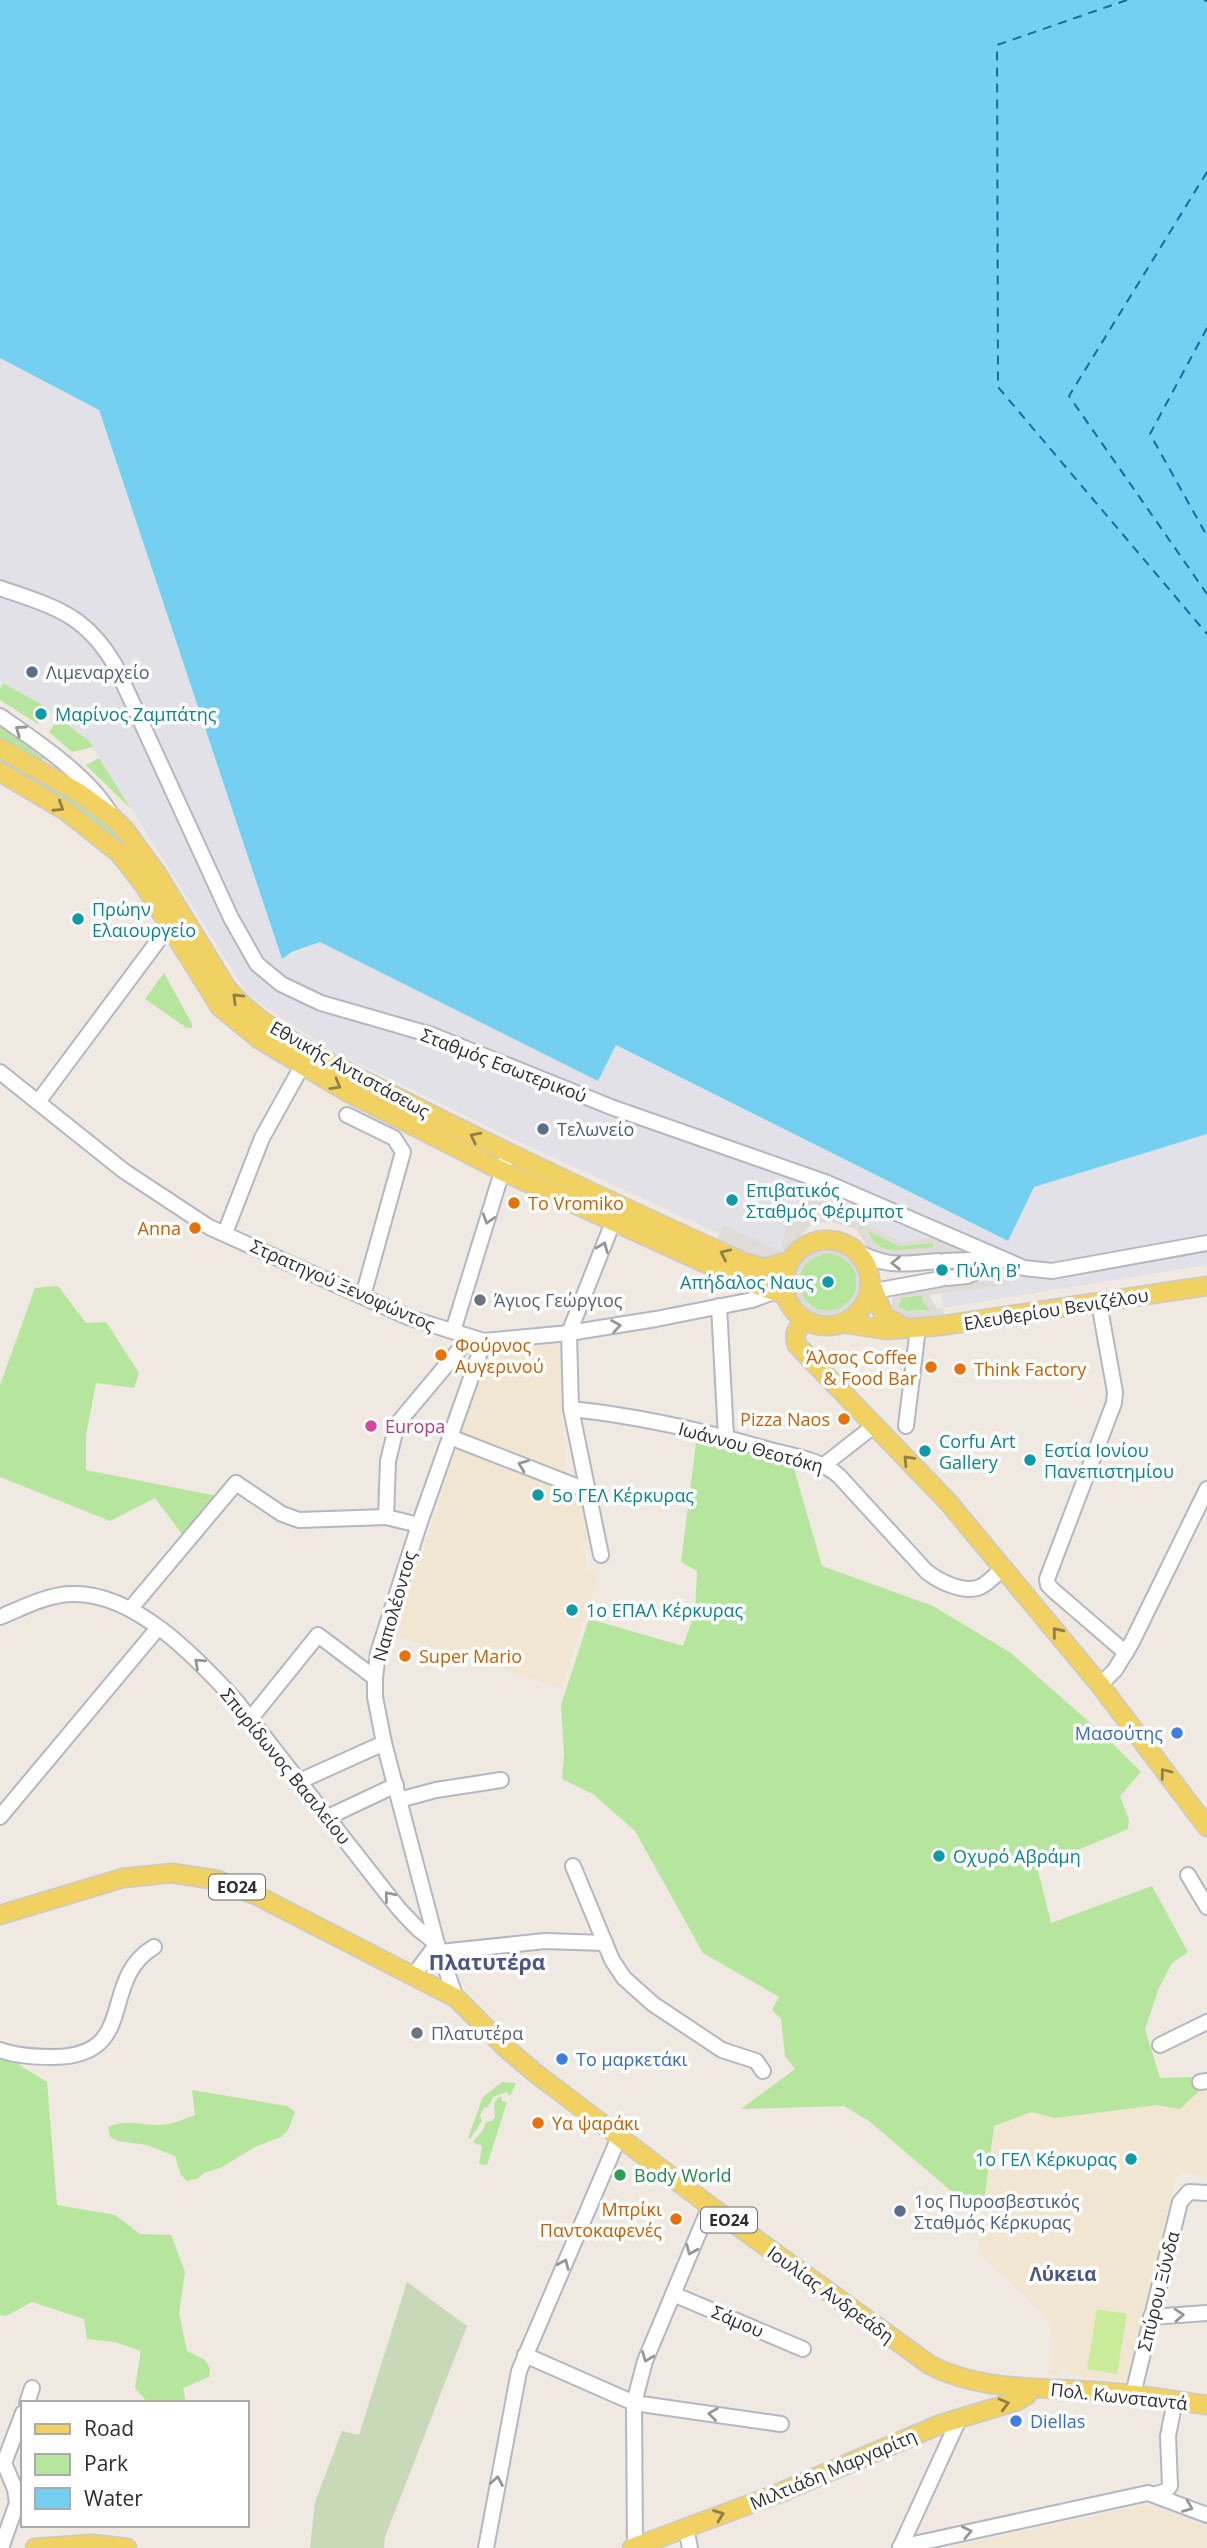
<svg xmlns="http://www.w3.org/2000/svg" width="1207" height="2548" font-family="'Open Sans',sans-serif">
<rect width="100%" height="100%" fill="#efe9e1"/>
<!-- industrial -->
<polygon fill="#e3e1e8" points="0,358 99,410 282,958 320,942 598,1081 616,1045 1007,1241 1033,1187 1207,1134 1207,1265 943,1308 935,1244 899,1246 806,1199 786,1225 781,1251 723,1226 720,1234 524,1144 327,1048 248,995 89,741 46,707 0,681"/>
<!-- education -->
<g fill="#f0e6d1">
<polygon points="564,1343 561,1416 567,1472 566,1475 457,1435 481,1372 488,1361 507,1351"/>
<polygon points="457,1448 573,1493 571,1500 583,1503 589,1529 582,1552 586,1553 586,1568 597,1572 597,1580 562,1688 395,1636"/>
<polygon points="1199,2091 1207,2091 1207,2177 1182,2172 1175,2179 1129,2382 1069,2375 1069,2369 1060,2368 1059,2375 1050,2374 1054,2341 1050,2326 1039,2310 977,2251 988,2205 984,2203 994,2126 1031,2111 1056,2118 1157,2105 1180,2109"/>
<polygon points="1148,2504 1207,2526 1207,2548 956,2548 957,2546"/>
</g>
<!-- green -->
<g fill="#b6e59e">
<polygon points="3,683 46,707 38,724 0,700 0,689"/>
<polygon points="59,718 89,741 93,747 72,752 49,732"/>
<polygon points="0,726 44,759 39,761 0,741"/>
<path d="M 0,757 C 44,782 92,804 126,842 C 149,867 166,900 185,928 L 124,847 L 107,831 L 89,816 L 0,766 Z"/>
<polygon points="99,758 131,809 86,765"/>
<polygon points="164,973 192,1024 192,1028 187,1028 145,999"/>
<path d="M 868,1230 L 899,1246 L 933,1243 L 934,1248 C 910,1250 876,1260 868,1230 Z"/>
<circle cx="828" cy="1282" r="29"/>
<polygon points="58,1286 86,1323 106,1322 139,1373 134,1388 96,1383 86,1435 86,1470 217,1496 185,1538 155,1498 110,1521 0,1477 0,1385 35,1288"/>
<polygon points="922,1295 922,1300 930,1310 907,1311 898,1307 901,1298"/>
<polygon points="696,1443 792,1462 822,1566 933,1606 1011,1653 1105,1736 1141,1772 1120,1796 1129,1820 1128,1829 1037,1867 1051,1923 1152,1886 1188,1952 1172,1963 1159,1988 1145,2029 1160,2078 1195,2077 1199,2091 1180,2109 1157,2105 1056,2118 1031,2112 994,2126 984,2203 950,2190 869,2121 844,2106 741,2109 795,2069 785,2056 781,2019 772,2010 779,1997 703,1953 635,1831 593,1794 562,1779 564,1754 561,1705 589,1619 683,1646 695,1612 697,1571 681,1562"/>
<polygon points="0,2053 47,2082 57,2205 115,2215 140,2234 171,2235 185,2272 179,2313 187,2351 205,2360 210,2368 209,2377 183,2388 186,2403 148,2403 135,2388 141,2351 115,2342 87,2339 84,2319 32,2302 6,2316 0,2315"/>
<polygon points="502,2082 516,2083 510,2096 506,2092 493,2097 488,2107 484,2108 480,2115 482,2121 470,2139 468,2138 483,2097"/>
<path d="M 192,2090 L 287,2106 L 295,2112 L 288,2130 L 281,2137 L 255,2147 L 222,2167 L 204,2173 L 197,2179 L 187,2181 L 181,2175 L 175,2156 L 147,2145 L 118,2141 L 110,2137 L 108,2127 C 130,2117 147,2128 168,2124 C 177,2123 186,2118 195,2115 Z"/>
<path d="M 501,2096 L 502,2101 L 507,2102 L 487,2165 L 479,2164 L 482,2146 L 473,2142 L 483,2130 L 486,2122 L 492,2121 L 495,2117 C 495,2108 491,2102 501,2096 Z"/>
</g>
<!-- cemetery -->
<polygon fill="#c8d9b8" points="407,2282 467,2326 385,2537 384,2548 310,2548 315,2502 342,2431 359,2435"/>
<!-- pitch -->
<polygon fill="#c9ec9a" points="1097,2309 1127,2314 1117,2374 1087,2369"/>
<!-- plaza -->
<g fill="#dfdcd8" fill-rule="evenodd">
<path d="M 807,1195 L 902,1242 L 936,1237 L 960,1248 L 961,1251 L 900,1258 L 882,1256 L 869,1250 L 856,1229 L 832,1222 L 815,1223 L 810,1226 L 780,1257 L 772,1260 L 756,1258 L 716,1242 L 723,1225 L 781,1251 L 786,1225 ZM 868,1231 L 899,1246 L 933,1243 L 934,1247 L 887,1251 L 876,1245 Z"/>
<path d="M 826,1247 L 838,1248 L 848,1253 L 857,1261 L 864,1283 L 862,1294 L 848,1313 L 826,1319 L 815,1316 L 804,1310 L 796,1300 L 792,1289 L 792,1277 L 796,1265 L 803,1256 L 814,1249 ZM 831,1253 L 840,1256 L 852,1266 L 856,1274 L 856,1291 L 852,1298 L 840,1309 L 823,1311 L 810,1306 L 804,1299 L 798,1281 L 800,1272 L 808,1261 L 823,1254 Z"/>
<path d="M 1008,1279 L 1009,1285 L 929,1295 L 937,1309 L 943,1308 L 944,1315 L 907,1319 L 892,1312 L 891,1309 L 893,1296 L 902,1289 ZM 922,1295 L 922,1300 L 930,1310 L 907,1311 L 898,1307 L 899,1300 L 903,1297 Z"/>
</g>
<!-- water -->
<polygon fill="#75cff0" points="0,0 1207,0 1207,1134 1034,1187 1008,1241 616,1045 598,1081 320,942 292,952 282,959 99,410 0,358"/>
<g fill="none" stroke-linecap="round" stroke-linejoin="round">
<!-- ferry -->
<g stroke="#0d6fa3" stroke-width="2" stroke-dasharray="9 7" stroke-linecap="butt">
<polyline points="1127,0 997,45 998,387 1207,634"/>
<polyline points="1204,0 1207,1"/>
<polyline points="1207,172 1069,396 1207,594"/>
<polyline points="1207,328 1150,434 1207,536"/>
</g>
<defs>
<g id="minor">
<path d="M 0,588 C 54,607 84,613 115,665 L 231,918 L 257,964 L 281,984 L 321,1003 L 432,1035 L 611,1107 L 825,1182 L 1024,1268 L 1052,1271 L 1207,1243"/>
<path d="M 0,716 C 36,741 86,774 109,811"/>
<polyline points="0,1072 124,1171 209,1227 410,1318 484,1341 569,1333 656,1319 752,1300 776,1291"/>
<polyline points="38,1102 169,926"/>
<polyline points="347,1115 394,1138 403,1152 363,1296"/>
<polyline points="225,1233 262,1138 307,1057"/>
<path d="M 856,1251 C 888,1268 903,1264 938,1261"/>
<polyline points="945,1261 994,1259"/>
<polyline points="947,1278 967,1276 1002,1260"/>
<polyline points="874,1291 940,1279"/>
<polyline points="1099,1303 1115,1392 1114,1403 1047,1579 1048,1585 1054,1591 1126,1653"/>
<polyline points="719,1306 726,1437"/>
<polyline points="453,1331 505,1162"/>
<path d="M 571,1409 C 639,1416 705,1431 770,1450 C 794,1456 821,1460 839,1476 L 926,1571 C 938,1581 964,1594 980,1587 C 989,1583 996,1574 1003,1568"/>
<polyline points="906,1426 918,1328"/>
<polyline points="450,1437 586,1490"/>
<polyline points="824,1465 875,1425"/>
<polyline points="419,1525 386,1517 388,1461 397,1424 470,1337"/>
<polyline points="601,1555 571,1409 569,1333 617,1212"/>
<polyline points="131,1608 236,1483 282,1514 299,1520 386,1517"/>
<path d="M 0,1617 C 22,1608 46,1595 71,1594 C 134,1591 197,1658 237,1702 L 399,1909 L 417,1928 L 437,1944"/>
<polyline points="1100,1685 1115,1670 1132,1642 1207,1489"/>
<polyline points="251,1718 318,1635 375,1678"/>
<polyline points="300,1781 384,1743"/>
<polyline points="399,1800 436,1790 501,1780"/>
<polyline points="0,1817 158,1628"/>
<polyline points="328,1817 396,1785"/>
<polyline points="573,1866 612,1960 624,1978 653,2004 722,2050 756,2061 763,2071"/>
<polyline points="1188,1875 1207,1907"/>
<polyline points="440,1952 545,1941 605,1943"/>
<polyline points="413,1976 437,1944"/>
<polyline points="456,1998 437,1944 384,1743 375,1697 375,1678 378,1653 419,1525 484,1341"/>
<polyline points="1160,2045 1207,2022"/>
<path d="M 0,2050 C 16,2056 36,2057 54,2057 C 140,2056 98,1980 154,1947"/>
<polyline points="1200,2082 1207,2081"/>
<polyline points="673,2294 803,2349"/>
<polyline points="1151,2317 1207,2313"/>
<polyline points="525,2355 634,2403 781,2424"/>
<polyline points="1133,2394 1180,2202 1189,2192 1207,2193"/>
<polyline points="27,2403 32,2388"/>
<polyline points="1156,2494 1166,2491 1170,2486 1168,2436 1175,2400"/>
<polyline points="686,2528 690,2548"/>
<polyline points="635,2547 634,2403 645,2361 710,2206"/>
<polyline points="900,2547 1148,2493 1207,2515"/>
<polyline points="1,2548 17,2503 15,2489 4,2463 23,2413"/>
<polyline points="486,2548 519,2371 619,2137"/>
<polyline points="900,2548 960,2417"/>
</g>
<g id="major">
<path d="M 0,748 L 79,793 L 113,818 L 125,830 L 157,874 L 226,987 C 259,1029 341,1069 389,1093 C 505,1153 624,1208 743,1262 L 764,1268 L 790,1261"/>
<polyline points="0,772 66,811 119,853 144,885 220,1007 259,1039 349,1093 502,1171 738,1278 785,1295"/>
<circle cx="827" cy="1283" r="43"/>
<polyline points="871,1283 884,1316 905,1328"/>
<path d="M 808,1321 C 797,1326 793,1334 797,1345 L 948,1502 L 1100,1685 L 1207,1827"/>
<polyline points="842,1323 886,1330 939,1326 1207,1286"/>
<path d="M 0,1915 L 123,1878 L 172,1873 L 217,1880 L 258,1896 L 456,1998 L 507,2049 L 534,2072 L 710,2206 L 930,2365 C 979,2391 1040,2387 1094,2391 C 1132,2393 1170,2400 1207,2405"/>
<polyline points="35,2548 92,2544 127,2548"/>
<polyline points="632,2548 777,2494 941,2424 1017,2401 1027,2395 1030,2388"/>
</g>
</defs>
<!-- minor casing -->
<use href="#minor" stroke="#b4b7c1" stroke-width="18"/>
<!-- major casing -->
<use href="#major" stroke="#c9c9c9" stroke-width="21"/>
<!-- minor -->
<use href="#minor" stroke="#fff" stroke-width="14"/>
<!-- major -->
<use href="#major" stroke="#f2d163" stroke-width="18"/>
</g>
<!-- one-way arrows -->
<defs><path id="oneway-chevron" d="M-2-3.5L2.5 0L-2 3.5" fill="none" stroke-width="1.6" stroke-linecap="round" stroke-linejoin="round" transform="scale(1.75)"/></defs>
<g stroke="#969696">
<use href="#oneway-chevron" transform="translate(20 730) rotate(-145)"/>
<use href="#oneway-chevron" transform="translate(488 1219) rotate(107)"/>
<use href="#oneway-chevron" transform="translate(603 1247) rotate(-68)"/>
<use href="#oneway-chevron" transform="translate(896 1263) rotate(180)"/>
<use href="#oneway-chevron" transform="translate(616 1326) rotate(-9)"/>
<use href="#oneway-chevron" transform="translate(523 1465) rotate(-159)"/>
<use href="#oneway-chevron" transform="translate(199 1663) rotate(-138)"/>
<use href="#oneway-chevron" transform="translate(389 1896) rotate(-129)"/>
<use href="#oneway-chevron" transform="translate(691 2250) rotate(113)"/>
<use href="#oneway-chevron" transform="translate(564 2264) rotate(-67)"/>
<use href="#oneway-chevron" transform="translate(1179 2315) rotate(-4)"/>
<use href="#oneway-chevron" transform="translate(647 2357) rotate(111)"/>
<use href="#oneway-chevron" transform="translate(713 2414) rotate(-172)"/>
<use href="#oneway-chevron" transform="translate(497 2481) rotate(-80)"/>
<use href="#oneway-chevron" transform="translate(1188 2507) rotate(22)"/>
<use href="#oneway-chevron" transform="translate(967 2532) rotate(-12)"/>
</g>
<g stroke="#908048">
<use href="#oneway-chevron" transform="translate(59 807) rotate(33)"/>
<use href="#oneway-chevron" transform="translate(237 998) rotate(-135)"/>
<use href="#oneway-chevron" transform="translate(336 1085) rotate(30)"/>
<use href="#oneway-chevron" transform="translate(475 1137) rotate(-153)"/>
<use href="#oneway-chevron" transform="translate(725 1254) rotate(-155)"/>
<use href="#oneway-chevron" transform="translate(908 1460) rotate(-133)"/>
<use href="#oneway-chevron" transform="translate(1057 1632) rotate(-129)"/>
<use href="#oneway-chevron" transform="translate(1165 1773) rotate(-127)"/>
<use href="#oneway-chevron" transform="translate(1004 2404) rotate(-15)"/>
<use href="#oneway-chevron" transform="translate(719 2515) rotate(-21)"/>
</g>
<!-- markers -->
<g fill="#5c6f8a" stroke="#fff" stroke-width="2.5">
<circle cx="32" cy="672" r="7"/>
<circle cx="543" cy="1129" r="7"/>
<circle cx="900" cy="2211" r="7"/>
</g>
<g fill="#0f9aa8" stroke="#fff" stroke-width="2.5">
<circle cx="41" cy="714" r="7"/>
<circle cx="78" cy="919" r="7"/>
<circle cx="732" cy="1200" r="7"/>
<circle cx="942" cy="1270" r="7"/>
<circle cx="828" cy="1282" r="7"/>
<circle cx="925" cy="1451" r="7"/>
<circle cx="1030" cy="1460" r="7"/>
<circle cx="538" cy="1495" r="7"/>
<circle cx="572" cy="1610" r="7"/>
<circle cx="939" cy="1856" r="7"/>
<circle cx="1131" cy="2159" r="7"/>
</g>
<g fill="#e8710a" stroke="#fff" stroke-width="2.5">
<circle cx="514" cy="1203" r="7"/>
<circle cx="195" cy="1228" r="7"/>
<circle cx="441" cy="1355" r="7"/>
<circle cx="931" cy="1367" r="7"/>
<circle cx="960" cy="1369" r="7"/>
<circle cx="844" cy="1419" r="7"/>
<circle cx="405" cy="1656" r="7"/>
<circle cx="538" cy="2123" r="7"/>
<circle cx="676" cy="2219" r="7"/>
</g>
<g fill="#6b7280" stroke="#fff" stroke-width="2.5">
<circle cx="480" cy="1300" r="7"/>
<circle cx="417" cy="2033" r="7"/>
</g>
<circle fill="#d1479c" stroke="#fff" stroke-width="2.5" cx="371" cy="1426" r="7"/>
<g fill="#3f7fe0" stroke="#fff" stroke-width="2.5">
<circle cx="1177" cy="1733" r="7"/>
<circle cx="562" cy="2059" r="7"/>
<circle cx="1016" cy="2421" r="7"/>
</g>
<circle fill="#2e9e5b" stroke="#fff" stroke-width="2.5" cx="620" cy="2175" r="7"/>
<g text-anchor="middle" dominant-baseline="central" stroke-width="7" stroke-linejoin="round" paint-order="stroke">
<!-- shield labels -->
<g fill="#fff" stroke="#6d6d6d" stroke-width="2">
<rect x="209" y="1874.5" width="56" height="25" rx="5"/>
<rect x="701" y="2207.5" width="56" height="25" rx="5"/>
</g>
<g font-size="16" font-weight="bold" fill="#2e2e2e">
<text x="237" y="1887">ΕΟ24</text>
<text x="729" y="2220">ΕΟ24</text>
</g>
<!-- service labels -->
<g font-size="18" fill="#4e5e75" stroke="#fff" text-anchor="start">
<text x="46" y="672">Λιμεναρχείο</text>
<text x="557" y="1129">Τελωνείο</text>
<text x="914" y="2201">1ος Πυροσβεστικός<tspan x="914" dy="21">Σταθμός Κέρκυρας</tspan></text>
</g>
<!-- culture labels -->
<g font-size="18" fill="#0d838f" stroke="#fff" text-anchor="start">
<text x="55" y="714">Μαρίνος Ζαμπάτης</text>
<text x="92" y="909">Πρώην<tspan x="92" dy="21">Ελαιουργείο</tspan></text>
<text x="746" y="1190">Επιβατικός<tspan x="746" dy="21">Σταθμός Φέριμποτ</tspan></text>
<text x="956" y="1270">Πύλη Β'</text>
<text x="814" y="1282" text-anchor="end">Απήδαλος Ναυς</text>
<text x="939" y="1441">Corfu Art<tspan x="939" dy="21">Gallery</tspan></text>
<text x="1044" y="1450">Εστία Ιονίου<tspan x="1044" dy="21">Πανεπιστημίου</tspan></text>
<text x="552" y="1495">5ο ΓΕΛ Κέρκυρας</text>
<text x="586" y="1610">1ο ΕΠΑΛ Κέρκυρας</text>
<text x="953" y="1856">Οχυρό Αβράμη</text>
<text x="1117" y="2159" text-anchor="end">1ο ΓΕΛ Κέρκυρας</text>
</g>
<!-- street labels -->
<g font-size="18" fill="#2e2e2e" stroke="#fff">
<text transform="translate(504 1065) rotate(21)">Σταθμός Εσωτερικού</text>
<text transform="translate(350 1069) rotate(29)">Εθνικής Αντιστάσεως</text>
<text transform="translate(343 1285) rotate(24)">Στρατηγού Ξενοφώντος</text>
<text transform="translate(1056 1309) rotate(-9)">Ελευθερίου Βενιζέλου</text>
<text transform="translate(751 1447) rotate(15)">Ιωάννου Θεοτόκη</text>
<text transform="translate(394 1606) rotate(-74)">Ναπολέοντος</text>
<text transform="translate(286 1766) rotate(51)">Σπυρίδωνος Βασιλείου</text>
<text transform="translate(1158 2291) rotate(-76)">Σπύρου Ξύνδα</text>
<text transform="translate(831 2294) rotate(36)">Ιουλίας Ανδρεάδη</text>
<text transform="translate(738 2321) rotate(23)">Σάμου</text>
<text transform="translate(1119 2396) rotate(6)">Πολ. Κωνσταντά</text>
<text transform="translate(833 2469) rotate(-23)">Μιλτιάδη Μαργαρίτη</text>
</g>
<!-- food labels -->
<g font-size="18" fill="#c56008" stroke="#fff" text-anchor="start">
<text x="528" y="1203">To Vromiko</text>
<text x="181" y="1228" text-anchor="end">Anna</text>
<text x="455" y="1345">Φούρνος<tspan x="455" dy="21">Αυγερινού</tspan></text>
<text x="917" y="1357" text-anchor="end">Άλσος Coffee<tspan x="917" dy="21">&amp; Food Bar</tspan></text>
<text x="974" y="1369">Think Factory</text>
<text x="830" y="1419" text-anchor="end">Pizza Naos</text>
<text x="419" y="1656">Super Mario</text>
<text x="552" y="2123">Υα ψαράκι</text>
<text x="662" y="2209" text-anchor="end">Μπρίκι<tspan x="662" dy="21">Παντοκαφενές</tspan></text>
</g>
<!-- worship labels -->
<g font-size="18" fill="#5b616d" stroke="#fff" text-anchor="start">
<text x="494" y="1300">Άγιος Γεώργιος</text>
<text x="431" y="2033">Πλατυτέρα</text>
</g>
<!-- hotel labels -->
<g font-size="18" fill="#b23c85" stroke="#fff" text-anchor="start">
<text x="385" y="1426">Europa</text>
</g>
<!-- shop labels -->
<g font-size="18" fill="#366cbe" stroke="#fff" text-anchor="start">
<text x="1163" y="1733" text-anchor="end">Μασούτης</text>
<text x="576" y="2059">Το μαρκετάκι</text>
<text x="1030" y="2421">Diellas</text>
</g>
<!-- leisure labels -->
<g font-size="18" fill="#27864d" stroke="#fff" text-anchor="start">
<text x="634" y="2175">Body World</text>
</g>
<!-- neighbourhood labels -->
<g font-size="19" font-weight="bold" fill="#4d5680" stroke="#fff">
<text x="1063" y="2274">Λύκεια</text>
</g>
<!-- quarter labels -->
<g font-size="21" font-weight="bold" fill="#4d5680" stroke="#fff">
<text x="487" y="1962">Πλατυτέρα</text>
</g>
</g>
<!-- legend -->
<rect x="21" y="2401" width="228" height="126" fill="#ffffff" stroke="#ababab" stroke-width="2"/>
<rect x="35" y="2424" width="35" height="10" fill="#f2d163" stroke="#ababab" stroke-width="2"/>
<text x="84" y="2436" font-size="21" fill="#2e2e2e">Road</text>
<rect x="35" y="2454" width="35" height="21" fill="#b6e59e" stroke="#ababab" stroke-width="2"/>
<text x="84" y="2471" font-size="21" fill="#2e2e2e">Park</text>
<rect x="35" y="2488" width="35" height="21" fill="#75cff0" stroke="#ababab" stroke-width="2"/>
<text x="84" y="2506" font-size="21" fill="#2e2e2e">Water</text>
</svg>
